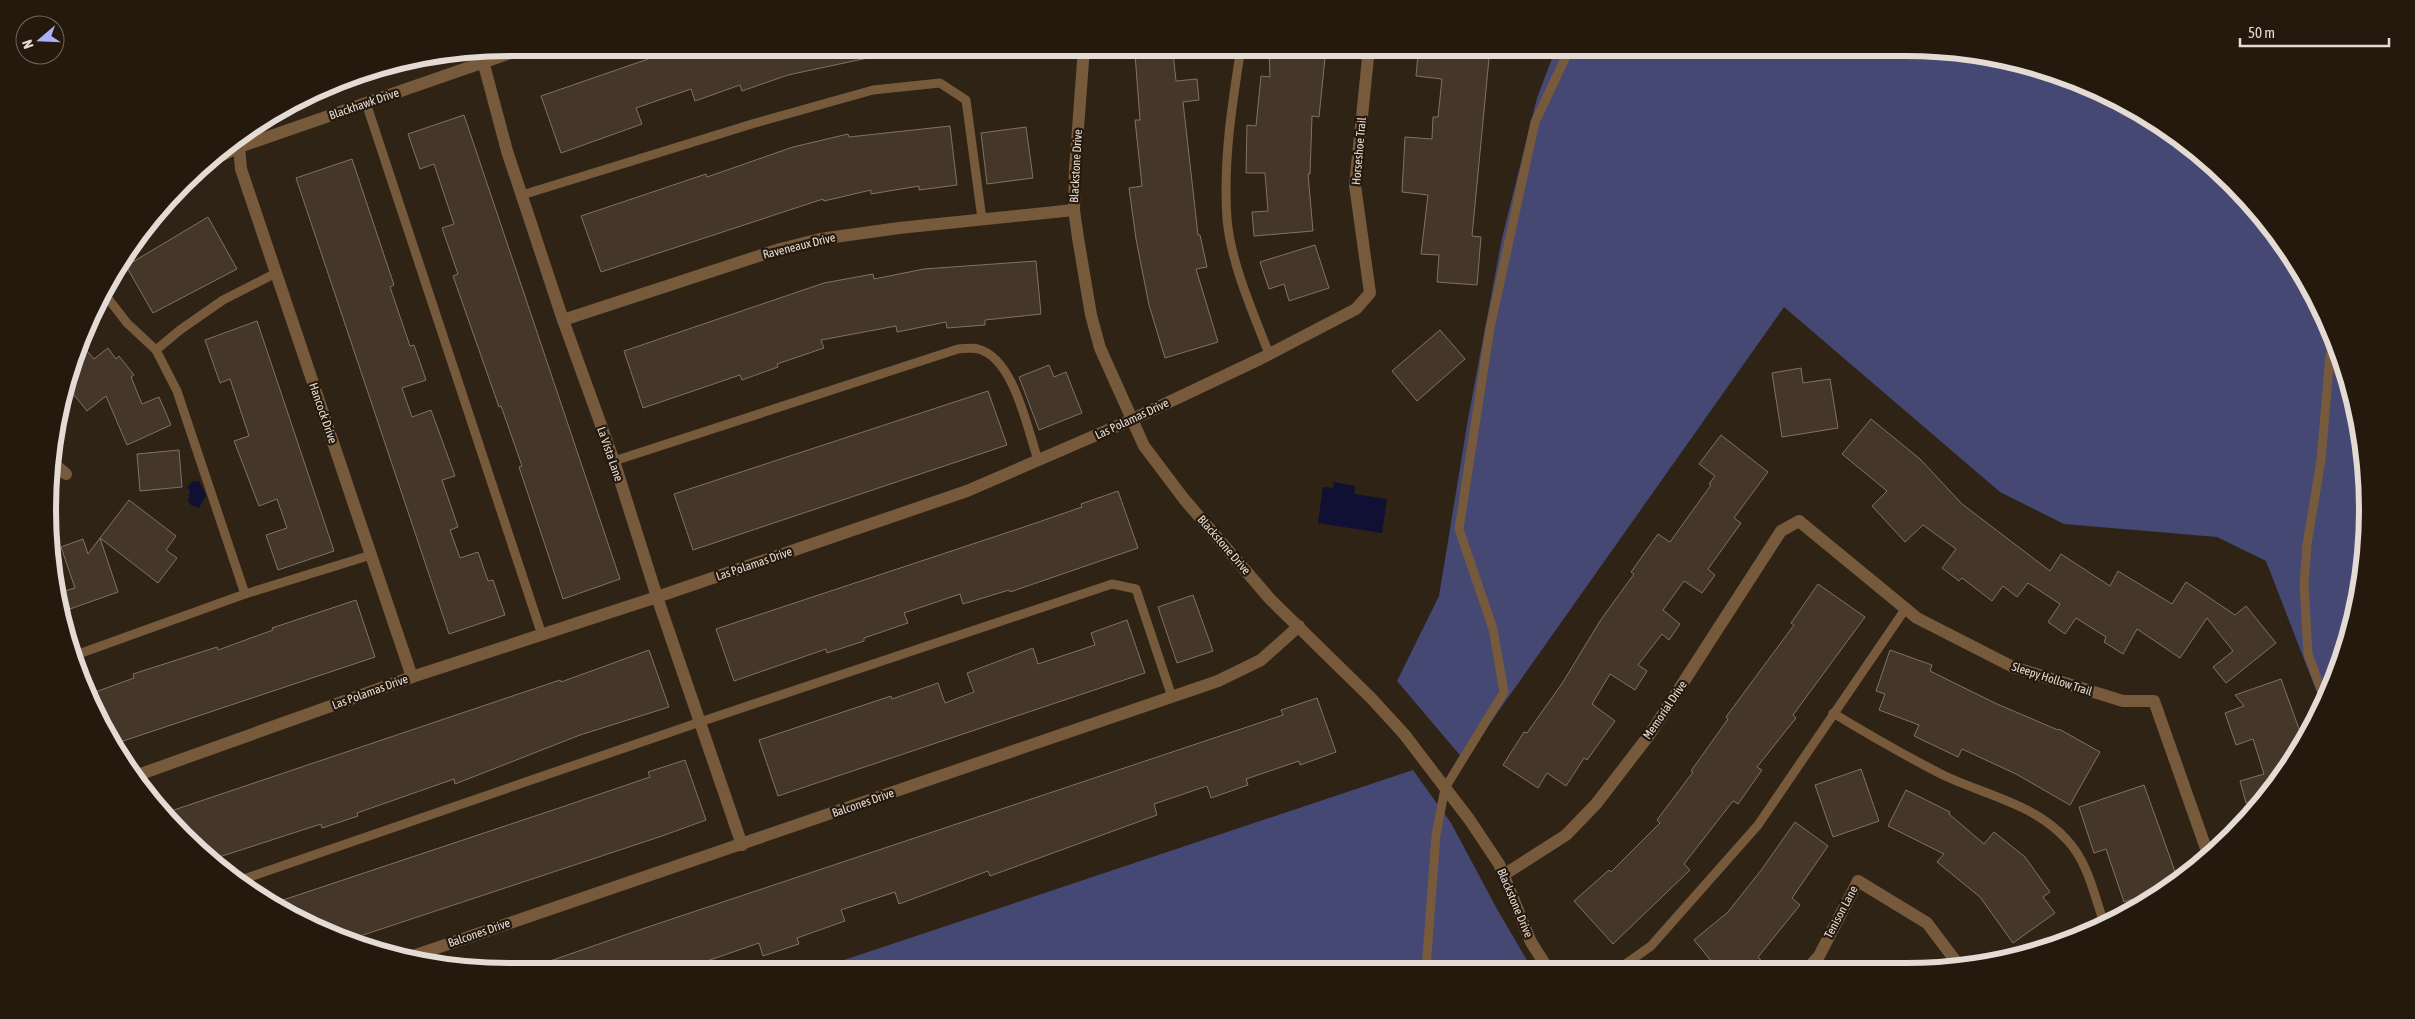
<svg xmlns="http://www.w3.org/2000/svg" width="2415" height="1019" font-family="'Asap Condensed',sans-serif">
<rect width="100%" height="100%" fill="#2f2316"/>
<!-- green -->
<g fill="#444873">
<polygon points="1556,48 1905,48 2054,72 2136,109 2210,162 2272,228 2320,305 2352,390 2366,479 2364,570 2343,658 2321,703 2266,561 2217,537 2064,524 2000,492 1784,307 1464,760 1397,681 1439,596 1468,419 1502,238 1537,98"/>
<polygon points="1413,770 1451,823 1497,909 1532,969 811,971"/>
</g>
<!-- water -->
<g fill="#100f34">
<polygon points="199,481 206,495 199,508 191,505 188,501 190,491 187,487 192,482"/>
<polygon points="1334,482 1355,486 1354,494 1387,499 1382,533 1318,523 1323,487 1333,488"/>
</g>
<!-- building -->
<g fill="#44372a" stroke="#817163">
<polygon points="680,48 877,48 877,56 788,75 742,91 740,85 695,101 691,89 636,108 642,124 561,153 541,96"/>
<polygon points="1269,48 1326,48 1319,117 1312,116 1310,174 1308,174 1313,231 1254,236 1252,212 1268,211 1265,173 1246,173 1247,125 1256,126 1261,76 1270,77"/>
<polygon points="1448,48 1490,48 1472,236 1481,237 1477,285 1437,282 1439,255 1421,254 1428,195 1402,192 1405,137 1432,139 1433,117 1438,117 1442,79 1416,76 1418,54 1448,58"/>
<polygon points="1173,52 1176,81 1197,79 1199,100 1183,102 1198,235 1200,235 1207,267 1196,269 1218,342 1165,358 1149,305 1136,239 1129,188 1142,186 1135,120 1140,120 1135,54"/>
<polygon points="464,115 620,579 563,599 519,467 522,466 501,406 499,407 453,276 458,274 442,228 454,224 434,164 420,169 408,134"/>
<polygon points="950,126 957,185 919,190 919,186 871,194 871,190 824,201 823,199 601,272 581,216 706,174 707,177 793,147 848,134 849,137"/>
<polygon points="1026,127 1033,178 987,184 981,133"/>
<polygon points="352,159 394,285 390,287 410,346 414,345 426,380 402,388 412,417 431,410 455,476 442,480 458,527 450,530 460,558 478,552 488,581 493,580 505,615 449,634 296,178"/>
<polygon points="208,217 237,269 153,313 126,266"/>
<polygon points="1315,245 1329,288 1289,301 1284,284 1269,289 1260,262"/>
<polygon points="1036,261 1041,314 985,320 985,325 947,328 946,322 897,332 896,326 821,340 824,348 777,364 778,367 742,380 740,375 643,408 624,351 824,283 873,274 874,279 924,269"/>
<polygon points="257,321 334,551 278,570 266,535 287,528 277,499 259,506 234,441 249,436 230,379 220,383 205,340"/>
<polygon points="1440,330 1465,359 1417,401 1392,371"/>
<polygon points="80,343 94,359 108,348 116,359 119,356 134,375 131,377 142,404 159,397 171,425 127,445 106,396 87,411 66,385 72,361"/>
<polygon points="1049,365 1054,377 1066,372 1082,413 1039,430 1019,377"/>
<polygon points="1801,368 1803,383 1830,379 1838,428 1782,437 1772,373"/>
<polygon points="988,391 1007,445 693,550 674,494"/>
<polygon points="1871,419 1920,459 1962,504 2050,571 2061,554 2110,586 2118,571 2172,604 2186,582 2235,615 2246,606 2276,643 2226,683 2213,667 2233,651 2207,618 2180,658 2137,629 2123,654 2104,642 2106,637 2076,618 2065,634 2048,622 2060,604 2028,583 2017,597 2003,586 1992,601 1962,578 1959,581 1942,568 1956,549 1923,525 1905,542 1872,506 1887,491 1842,454"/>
<polygon points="1721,435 1768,472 1734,518 1741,523 1708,569 1715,575 1702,593 1684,581 1663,610 1680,624 1669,640 1662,634 1638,665 1647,671 1635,690 1610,674 1592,704 1615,721 1587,760 1584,758 1566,786 1547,773 1538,788 1503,765 1524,732 1527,733 1563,682 1600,621 1634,574 1631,572 1658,534 1670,542 1711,485 1709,484 1715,476 1699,464"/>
<polygon points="179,450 182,487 140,491 137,454"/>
<polygon points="1118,491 1138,548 1010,592 1009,590 963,604 960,594 904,613 908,623 864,638 864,641 827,653 826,649 734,681 716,629 1027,526 1082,507 1081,504"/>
<polygon points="129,500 176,536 166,550 177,558 158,583 100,538"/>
<polygon points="100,538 118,592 70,609 64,591 75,588 61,547 83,539 88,554"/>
<polygon points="1818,584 1865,617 1793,715 1796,718 1757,767 1762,770 1738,804 1733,801 1684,864 1690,870 1613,944 1574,901 1609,870 1611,872 1660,823 1657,820 1693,772 1691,771 1728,719 1726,717 1794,625 1791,623"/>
<polygon points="1193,595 1213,651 1177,663 1158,607"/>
<polygon points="356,600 375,657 114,744 87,695 134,678 133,674 217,647 218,650 273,630 272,628"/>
<polygon points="1127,620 1145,673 778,796 759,740 891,696 892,699 938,683 945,703 974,692 967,673 1033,648 1038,664 1095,645 1091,633"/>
<polygon points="649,650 669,707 580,735 455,784 454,779 357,813 358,816 322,828 321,824 213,859 168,812 560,680 561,682"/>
<polygon points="1890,650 1932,665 1930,671 1997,704 2058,730 2059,729 2100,752 2070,805 2016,774 1962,749 1958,757 1914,736 1919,725 1879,710 1885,694 1876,691"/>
<polygon points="2281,679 2303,740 2289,766 2262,797 2246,803 2240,781 2264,774 2253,739 2236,745 2225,713 2244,706 2235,695"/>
<polygon points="1317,698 1336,752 1300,765 1299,761 1246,779 1248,785 1211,798 1207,786 1154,804 1157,815 990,876 988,871 899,904 895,892 841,910 845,921 797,938 799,944 763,956 759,943 707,961 710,971 528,971 527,969 645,928 1283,715 1281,710"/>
<polygon points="685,760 706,820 662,836 348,940 277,902 562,807 650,777 648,772"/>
<polygon points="1861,769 1879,821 1833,837 1815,785"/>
<polygon points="2144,785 2177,877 2153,892 2124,902 2106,849 2094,853 2079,807"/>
<polygon points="1906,790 1950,812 1949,814 1984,844 1994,832 2025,857 2050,892 2043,897 2055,913 2013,943 1980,897 1937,862 1944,854 1888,826"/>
<polygon points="1795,822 1828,846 1792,898 1800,905 1758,957 1768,968 1717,968 1694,940 1728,912 1762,869"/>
</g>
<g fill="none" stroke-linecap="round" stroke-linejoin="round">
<!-- lane -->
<g stroke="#77593b" stroke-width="9">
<path d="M 1241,48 C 1232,104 1223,161 1227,219 C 1231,264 1253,312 1269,354"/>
<polyline points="366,103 542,635"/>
<polyline points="522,195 752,124 873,90 940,83 966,100 982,219"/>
<polyline points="103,292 127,323 156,350 177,391 245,594"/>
<polyline points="156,350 180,330 223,300 276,273"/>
<path d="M 614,461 L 958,349 C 964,349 972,347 978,349 C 1014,358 1027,428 1038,460"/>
<polyline points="73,656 245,594 371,555"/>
<polyline points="2324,697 2308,654 2304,584 2307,544 2321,460 2330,355 2334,343"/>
<path d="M 1833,713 C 1869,735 1906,756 1943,775 C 1985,795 2035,804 2067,840 C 2088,862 2094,895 2104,923"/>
<polyline points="238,881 700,722 1112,584 1136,589 1172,697"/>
<polyline points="1620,968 1651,946 1758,825 1906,608"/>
<polyline points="1426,969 1436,835 1445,788 1504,692 1493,629 1459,529 1490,328 1535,122 1570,48"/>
</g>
<!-- street -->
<g stroke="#77593b" stroke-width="12">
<polyline points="1084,48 1075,169 1074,210 1078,238 1091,315 1100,348 1144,446 1184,499 1270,599 1371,698 1404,734 1469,819 1499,864 1531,942 1548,969"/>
<polyline points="483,61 507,151 563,320 614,461 657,597 742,845"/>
<polyline points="239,147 241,169 412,677"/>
<polyline points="204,164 239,147 525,48"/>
<polyline points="563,320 780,249 820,239 899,228 1074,210"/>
<polyline points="52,462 66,474"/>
<polyline points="135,776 412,677 657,597 967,491 1131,420 1262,358 1356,309 1370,293 1355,185 1369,48"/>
<polyline points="1505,874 1566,835 1596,804 1650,734 1781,531 1799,521 1917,618 2013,667 2123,701 2154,701 2209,857"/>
<polyline points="413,956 1218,681 1261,660 1299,626"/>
<polyline points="1808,968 1819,956 1858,881 1927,923 1961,968"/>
</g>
</g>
<g text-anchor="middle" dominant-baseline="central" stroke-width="4.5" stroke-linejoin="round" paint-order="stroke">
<!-- street labels -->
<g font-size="12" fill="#e4dbd4" stroke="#25190d">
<text transform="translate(364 104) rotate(-19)">Blackhawk Drive</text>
<text transform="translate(1359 151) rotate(-85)">Horseshoe Trail</text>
<text transform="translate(1076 166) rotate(-87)">Blackstone Drive</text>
<text transform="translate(799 246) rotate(-14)">Raveneaux Drive</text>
<text transform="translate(323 413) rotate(71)">Hancock Drive</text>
<text transform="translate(1132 419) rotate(-25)">Las Polamas Drive</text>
<text transform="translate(610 454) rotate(71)">La Vista Lane</text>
<text transform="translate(1224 545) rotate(49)">Blackstone Drive</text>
<text transform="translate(754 564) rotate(-19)">Las Polamas Drive</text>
<text transform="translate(2052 679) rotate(18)">Sleepy Hollow Trail</text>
<text transform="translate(370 692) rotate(-20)">Las Polamas Drive</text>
<text transform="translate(1665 710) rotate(-56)">Memorial Drive</text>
<text transform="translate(863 803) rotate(-19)">Balcones Drive</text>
<text transform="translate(1515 903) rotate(67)">Blackstone Drive</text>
<text transform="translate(1841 912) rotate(-62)">Tenison Lane</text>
<text transform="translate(479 933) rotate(-19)">Balcones Drive</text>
</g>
</g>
<!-- crop -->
<path d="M0 0H2415V1019H0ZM509 56H1906A453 453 0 0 1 2359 509V510A453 453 0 0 1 1906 963H509A453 453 0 0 1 56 510V509A453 453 0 0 1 509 56Z" fill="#25190d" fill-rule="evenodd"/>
<path fill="none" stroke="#e4dbd4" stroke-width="6" d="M509 56H1906A453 453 0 0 1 2359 509V510A453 453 0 0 1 1906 963H509A453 453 0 0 1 56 510V509A453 453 0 0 1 509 56Z"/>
<!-- north arrow -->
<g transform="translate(40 40) rotate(251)"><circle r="24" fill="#25190d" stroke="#71675d"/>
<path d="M0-4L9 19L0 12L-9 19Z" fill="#a9b0fc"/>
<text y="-8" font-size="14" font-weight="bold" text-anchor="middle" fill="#e4dbd4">N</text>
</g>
<!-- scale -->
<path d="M2240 38v8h149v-8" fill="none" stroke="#e4dbd4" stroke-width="2.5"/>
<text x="2248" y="38" font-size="15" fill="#e4dbd4" stroke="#25190d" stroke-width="4" paint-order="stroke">50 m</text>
</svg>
